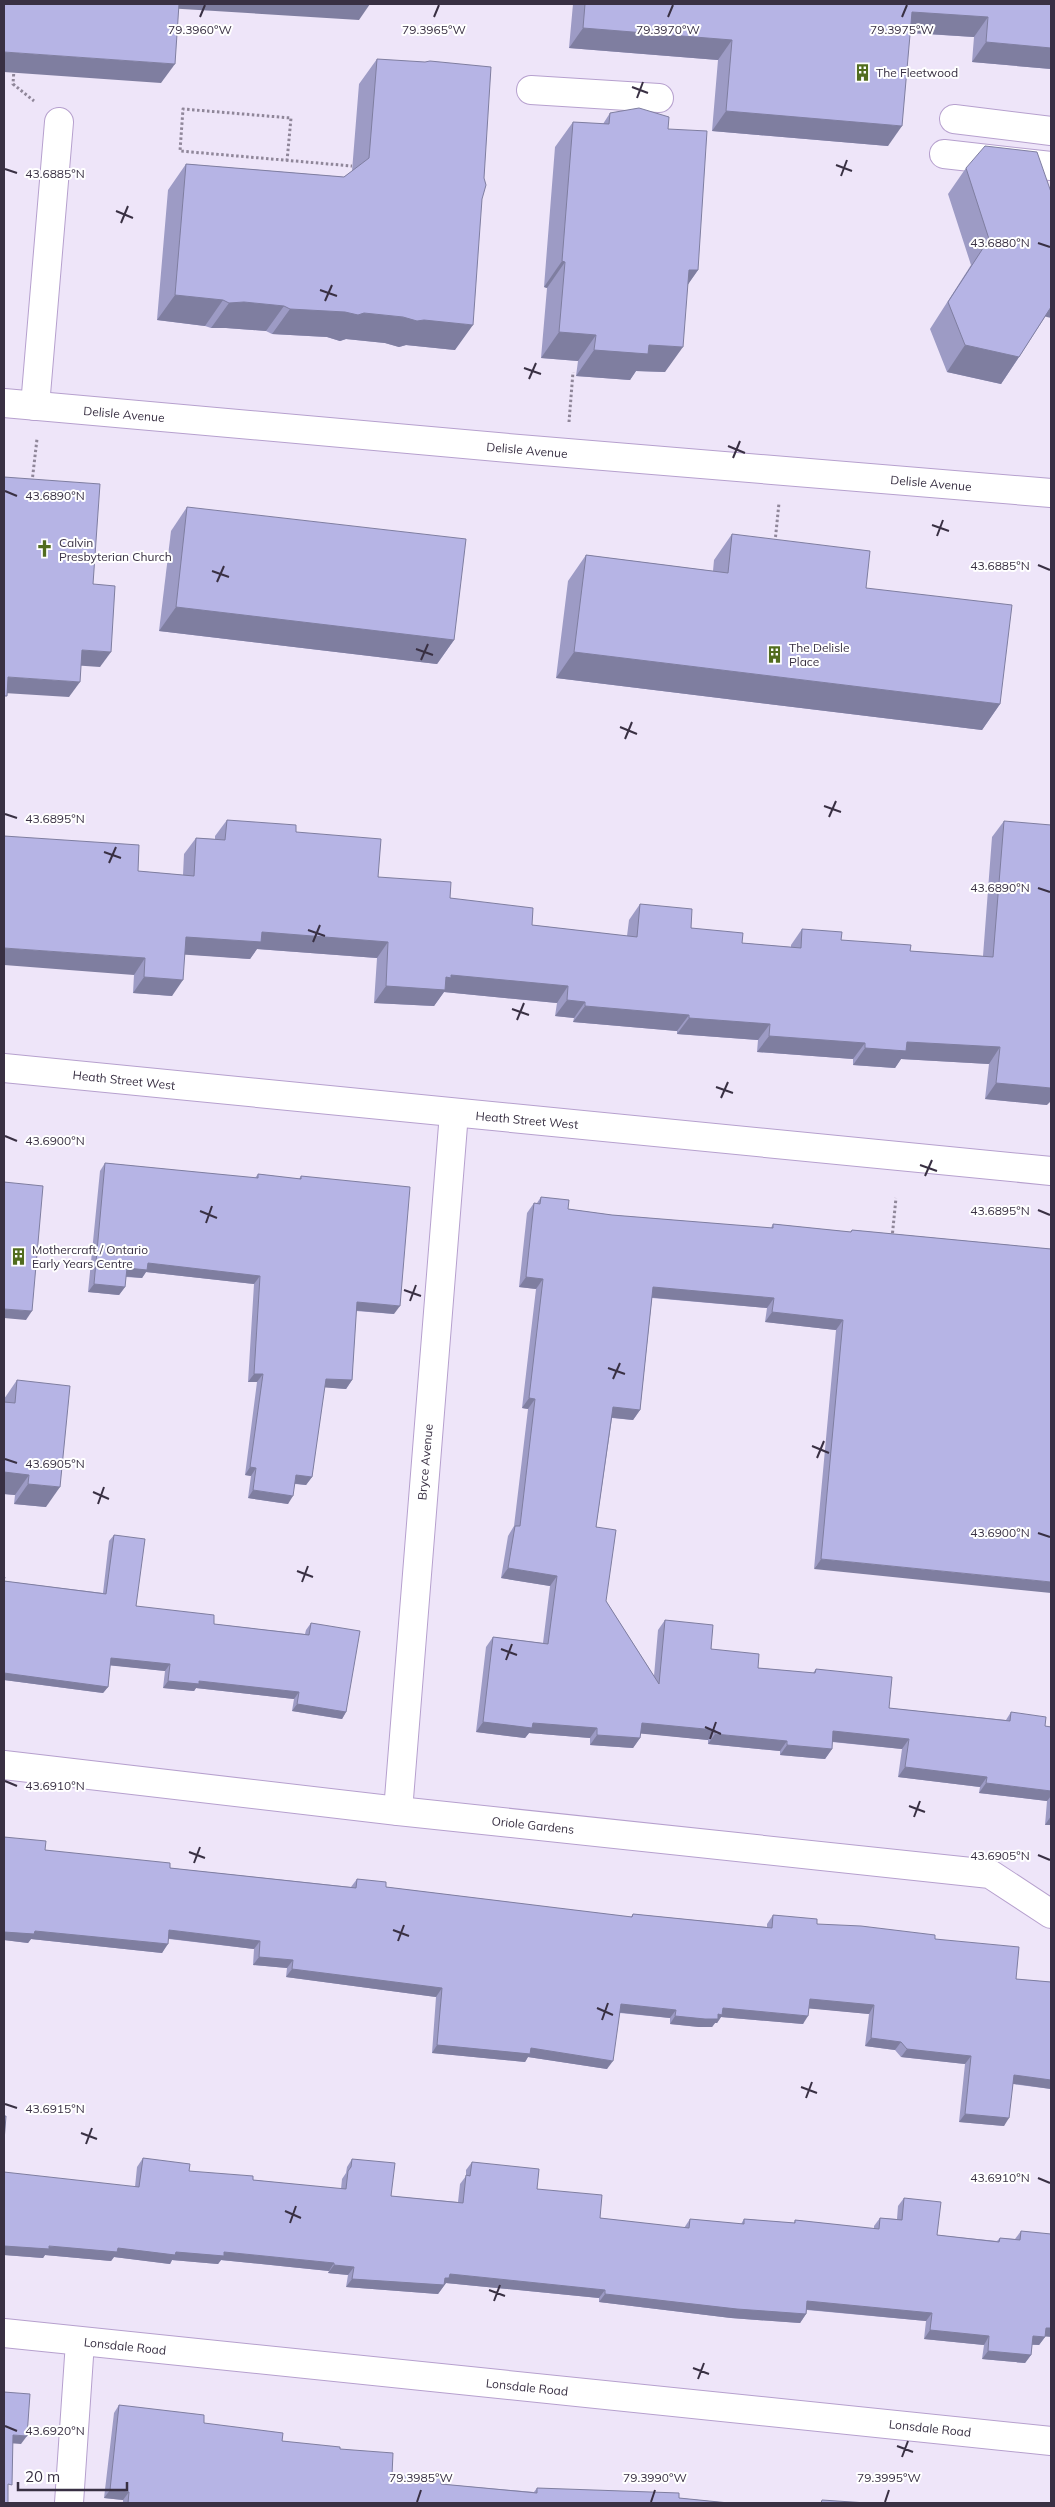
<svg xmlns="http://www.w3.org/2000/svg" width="1055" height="2507" font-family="Mulish,sans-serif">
<rect width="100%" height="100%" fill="#eee5f9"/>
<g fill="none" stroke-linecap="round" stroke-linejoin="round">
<defs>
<g id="minor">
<polyline points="531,90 659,98"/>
<polyline points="954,119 1051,131"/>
<polyline points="944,154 1051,166"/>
<polyline points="4,403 531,450 1051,493"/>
<polyline points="35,406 59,122"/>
<polyline points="4,1068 1051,1171"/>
<polyline points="4,1765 398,1811 990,1874 1051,1914"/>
<polyline points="398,1811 454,1113"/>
<polyline points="4,2333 1051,2441"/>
<polyline points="69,2503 80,2342"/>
</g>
</defs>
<!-- minor casing -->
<use href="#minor" stroke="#b6a0ce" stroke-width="30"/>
<!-- path -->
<g stroke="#8f8699" stroke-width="3" stroke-dasharray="2.5 2.5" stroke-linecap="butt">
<polyline points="14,69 13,84 34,101"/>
<polyline points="287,161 291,118 183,109 180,151 352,166"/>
<polyline points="569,422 573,372"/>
<polyline points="32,482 37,439"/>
<polyline points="775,542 779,503"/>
<polyline points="892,1238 896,1198"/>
</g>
<!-- minor -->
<use href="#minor" stroke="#fff" stroke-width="28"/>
</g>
<!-- wall -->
<g fill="#9d9bc5">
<polygon points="573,4 1051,4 1051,69 972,62 974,37 910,33 888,146 712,131 718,60 569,48"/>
<polygon points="377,59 482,199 455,350 406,345 399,347 385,343 346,339 340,341 327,337 272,334 266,331 226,328 211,328 205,326 157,320 168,190 186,164 344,177 352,171 359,84"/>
<polygon points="610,113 668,129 698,270 688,284 665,372 636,371 630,380 576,376 578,361 541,358 547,288 544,287 555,147 573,122 603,124"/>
<polygon points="966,168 1045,317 1019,357 1001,384 947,372 930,329 971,265 948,194"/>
<polygon points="187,507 454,640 437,664 159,631 171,531"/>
<polygon points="732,534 866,588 1000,704 982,730 556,678 568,581 586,555 713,571 714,560"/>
<polygon points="227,820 296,832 378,877 450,898 532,925 627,936 629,920 640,904 691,928 742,943 791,947 791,945 802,929 841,940 910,951 983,956 992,837 1004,821 1047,1105 985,1099 989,1064 901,1059 895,1068 853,1065 853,1059 757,1052 758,1040 677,1034 677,1031 573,1022 574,1018 555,1016 557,1003 444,992 434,1006 374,1003 377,958 257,949 250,959 185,954 172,996 133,993 134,975 138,871 183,875 184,854 196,838 215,839 215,836"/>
<polygon points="105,1163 255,1178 258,1174 299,1179 301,1176 394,1314 356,1311 352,1380 346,1389 324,1387 312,1477 306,1485 295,1484 288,1504 248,1498 251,1476 245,1475 257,1382 248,1382 254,1284 146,1272 142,1278 126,1277 125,1287 119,1295 88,1292 100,1171"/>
<polygon points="541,1197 568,1209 612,1215 771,1228 773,1224 850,1232 852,1230 1051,1249 814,1569 836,1330 765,1322 767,1308 652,1298 640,1410 633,1420 612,1418 596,1527 606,1601 654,1676 658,1630 665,1620 711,1649 758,1668 813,1673 816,1669 889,1708 1006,1720 1011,1712 1045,1726 1051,1727 1051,1825 1045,1825 1047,1801 979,1793 980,1787 898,1777 902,1749 832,1742 832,1749 825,1759 780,1755 780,1751 708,1744 708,1740 640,1733 640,1738 633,1748 590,1745 590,1738 529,1733 525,1738 476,1732 486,1647 493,1637 543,1643 550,1586 501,1578 508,1536 514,1526 528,1409 522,1408 536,1289 519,1287 527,1213 534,1203 537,1203"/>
<polygon points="17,1380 46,1507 14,1504 15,1495 4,1494 4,1399"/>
<polygon points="114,1535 136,1606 214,1624 305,1634 306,1630 311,1623 346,1712 342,1719 292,1711 294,1699 196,1688 194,1691 163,1688 165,1671 110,1665 108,1687 103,1693 4,1680 4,1577 4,1581 103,1593 109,1541"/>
<polygon points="4,1837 45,1850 170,1868 351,1887 357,1879 386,1887 631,1917 633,1914 767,1927 767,1924 773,1915 817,1924 935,1939 1016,1979 1051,1982 1051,2089 1013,2084 1004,2126 959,2122 965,2064 901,2057 895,2050 865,2046 869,2014 809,2008 803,2024 721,2017 717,2023 715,2023 712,2027 699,2027 670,2024 670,2018 620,2013 607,2069 528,2057 525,2062 432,2053 436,1997 286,1977 287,1968 253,1965 254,1949 169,1939 162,1953 31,1939 28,1943 4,1940"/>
<polygon points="143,2158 189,2171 253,2180 341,2189 342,2179 346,2173 347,2167 352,2159 391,2196 458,2202 460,2184 466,2176 466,2170 472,2162 537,2189 600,2218 684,2228 690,2219 741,2224 744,2219 794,2223 795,2220 874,2229 874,2226 880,2218 897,2219 898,2206 904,2198 937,2235 997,2241 1000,2238 1015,2239 1021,2231 1045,2337 1039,2345 1032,2345 1031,2355 1025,2363 982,2359 984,2345 924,2339 926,2321 807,2310 806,2314 800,2323 731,2318 599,2302 599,2298 446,2283 438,2294 346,2287 348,2275 328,2273 329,2271 221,2260 218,2264 172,2260 170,2264 114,2257 111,2261 45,2255 43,2258 4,2255 135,2187 137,2167"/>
<polygon points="119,2405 282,2441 340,2449 392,2475 441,2484 534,2492 537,2488 679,2498 729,2503 123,2503 123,2500 104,2498 114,2413"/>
</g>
<!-- shaded-wall -->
<g fill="#7f7ea0">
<polygon points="169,4 370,4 359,20 166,8"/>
<polygon points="912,12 988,17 974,37 898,32"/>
<polygon points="583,28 732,40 718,60 569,48"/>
<polygon points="986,42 1051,48 1051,69 972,62"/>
<polygon points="4,52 175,64 161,83 4,72"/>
<polygon points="726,111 902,126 888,146 712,131"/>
<polygon points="562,261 565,262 547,288 544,287"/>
<polygon points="689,270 698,270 680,296"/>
<polygon points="175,295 223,300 205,326 157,320"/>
<polygon points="244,302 284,306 266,331 226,328 211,328 229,303"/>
<polygon points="1051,305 1051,318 1043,316"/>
<polygon points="290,309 364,313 473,325 455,350 406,345 399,347 385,343 346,339 340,341 327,337 272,334"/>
<polygon points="559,332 596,335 578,361 541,358"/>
<polygon points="649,345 683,347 665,372 636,371 630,380 576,376 594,350"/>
<polygon points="965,345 1019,357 1001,384 947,372"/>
<polygon points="176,607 454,640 437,664 159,631"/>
<polygon points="82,650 111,652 100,667 71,665"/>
<polygon points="574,652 1000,704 982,730 556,678"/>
<polygon points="8,677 80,682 69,697 4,693"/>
<polygon points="262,932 388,942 377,958 257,949 250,959 175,954 186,937"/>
<polygon points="4,948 145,958 134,975 4,965"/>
<polygon points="451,975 568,986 557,1003 444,992 434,1006 374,1003 386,986 446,977"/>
<polygon points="144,977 183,980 172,996 133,993"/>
<polygon points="567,1000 585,1002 574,1018 555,1016"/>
<polygon points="585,1006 689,1015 677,1031 573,1022"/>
<polygon points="689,1018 770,1024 758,1040 677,1034"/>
<polygon points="769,1036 865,1043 853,1059 757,1052"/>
<polygon points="907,1042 1000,1047 989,1064 901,1059 895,1068 853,1065 865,1048"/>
<polygon points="996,1083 1051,1088 1051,1101 1047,1105 985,1099"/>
<polygon points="148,1263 260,1276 254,1284 146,1272 142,1278 121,1276 127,1268"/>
<polygon points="526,1277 543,1279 536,1289 519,1287"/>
<polygon points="94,1284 125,1287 119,1295 88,1292"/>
<polygon points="653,1287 774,1298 767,1308 646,1297"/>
<polygon points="357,1302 400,1306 394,1314 351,1310"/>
<polygon points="4,1309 32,1311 26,1320 4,1318"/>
<polygon points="772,1312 843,1320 836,1330 765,1322"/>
<polygon points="254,1374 263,1374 257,1382 248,1382"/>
<polygon points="326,1379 352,1380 346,1389 320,1387"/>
<polygon points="529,1398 535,1399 528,1409 522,1408"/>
<polygon points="613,1407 640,1410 633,1420 606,1417"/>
<polygon points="250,1467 256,1468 251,1476 245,1475"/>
<polygon points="4,1472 29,1475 15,1495 4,1494"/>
<polygon points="296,1475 312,1477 306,1485 290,1483"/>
<polygon points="28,1484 60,1487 46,1507 14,1504"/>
<polygon points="253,1490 293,1496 288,1504 248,1498"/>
<polygon points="821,1559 1051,1582 1051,1593 814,1569"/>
<polygon points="508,1568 557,1576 550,1586 501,1578"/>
<polygon points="111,1658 170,1664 165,1671 106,1665"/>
<polygon points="4,1673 108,1687 103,1693 4,1680"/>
<polygon points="168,1681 199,1681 299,1692 294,1699 196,1688 194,1691 163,1688"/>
<polygon points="297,1704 346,1712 342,1719 292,1711"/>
<polygon points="483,1722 533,1723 597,1728 590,1738 529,1733 525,1738 476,1732"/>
<polygon points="642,1723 715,1730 708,1740 635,1733"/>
<polygon points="833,1731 909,1739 902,1749 826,1741"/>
<polygon points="715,1734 787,1741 780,1751 708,1744"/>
<polygon points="597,1735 640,1738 633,1748 590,1745"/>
<polygon points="787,1745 832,1749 825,1759 780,1755"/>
<polygon points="905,1767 987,1777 980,1787 898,1777"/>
<polygon points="986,1783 1051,1791 1051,1796 1047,1801 979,1793"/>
<polygon points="1051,1816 1051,1825 1045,1825"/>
<polygon points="169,1930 260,1941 254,1949 164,1938"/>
<polygon points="35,1931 168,1944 162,1953 31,1939 28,1943 4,1940 4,1932"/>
<polygon points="259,1957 293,1960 287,1968 253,1965"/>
<polygon points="292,1969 442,1988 436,1997 286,1977"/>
<polygon points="810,1999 874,2005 869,2014 804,2008"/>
<polygon points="621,2004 676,2010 670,2018 615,2012"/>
<polygon points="723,2008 808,2016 803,2024 721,2017 717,2023 715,2023 712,2027 699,2027 670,2024 675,2016"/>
<polygon points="871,2038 901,2042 895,2050 865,2046"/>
<polygon points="437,2045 531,2048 613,2061 607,2069 528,2057 525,2062 432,2053"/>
<polygon points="907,2049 971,2056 965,2064 901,2057"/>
<polygon points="1014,2075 1051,2080 1051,2089 1008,2083"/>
<polygon points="965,2114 1009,2118 1004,2126 959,2122"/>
<polygon points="4,2246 118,2248 176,2252 224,2252 334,2263 329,2271 221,2260 218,2264 172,2260 170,2264 114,2257 111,2261 45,2255 43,2258 4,2255"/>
<polygon points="334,2265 354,2267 348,2275 328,2273"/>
<polygon points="450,2274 605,2290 599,2298 446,2283 438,2294 346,2287 352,2279 445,2278"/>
<polygon points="605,2294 806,2314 800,2323 731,2318 599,2302"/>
<polygon points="807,2301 932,2313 926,2321 801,2309"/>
<polygon points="1046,2328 1051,2328 1051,2337 1040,2336"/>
<polygon points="930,2330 989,2336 984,2345 924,2339"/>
<polygon points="1033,2336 1045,2337 1039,2345 1027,2344"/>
<polygon points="988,2351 1031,2355 1025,2363 982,2359"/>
<polygon points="13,2435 27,2436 21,2444 8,2443"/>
<polygon points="110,2490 129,2492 123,2500 104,2498"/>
</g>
<!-- building -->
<g fill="#b6b4e5" stroke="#7f7ea0">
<polygon points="4,4 179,4 175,64 4,52"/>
<polygon points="585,4 1051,4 1051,48 986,42 988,17 912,12 902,126 726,111 732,40 583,28"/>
<polygon points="377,59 425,62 430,61 491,67 484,178 486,185 482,199 473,325 424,320 417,321 403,317 364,313 358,315 345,312 290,309 284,306 244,302 229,303 223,300 175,295 186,164 344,177 369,158"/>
<polygon points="639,108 669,117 668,129 707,131 698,270 689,270 683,347 649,345 648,354 594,350 596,335 559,332 565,262 562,261 573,122 609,124 610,113"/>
<polygon points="985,146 1037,152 1051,192 1051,307 1019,357 965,345 948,302 989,239 966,168"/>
<polygon points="4,477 100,484 93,584 115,586 111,652 82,650 80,682 8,677 7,696 4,696"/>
<polygon points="187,507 466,539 454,640 176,607"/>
<polygon points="732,534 870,551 866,588 1012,605 1000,704 574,652 586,555 728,573"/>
<polygon points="227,820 296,825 296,832 381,839 378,877 451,882 450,898 533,908 532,925 637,937 640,904 692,909 691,928 743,933 742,943 801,948 802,929 842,932 841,940 911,945 910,951 993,957 1004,821 1051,825 1051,1088 996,1083 1000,1047 907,1042 906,1051 865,1048 865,1043 769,1036 770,1024 689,1018 689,1015 585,1006 585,1002 567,1000 568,986 451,975 451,978 446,977 445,990 386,986 388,942 262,932 261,942 186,937 183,980 144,977 145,958 4,948 4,836 139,845 138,871 194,876 196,838 225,840"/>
<polygon points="105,1163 258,1178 258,1174 301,1179 301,1176 410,1187 400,1306 357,1302 352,1380 326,1379 312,1477 296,1475 293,1496 253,1490 256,1468 250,1467 263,1374 254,1374 260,1276 148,1263 147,1270 127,1268 125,1287 94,1284"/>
<polygon points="4,1182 43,1186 32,1311 4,1309"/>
<polygon points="541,1197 569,1200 568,1209 612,1215 773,1228 773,1224 851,1232 852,1230 1051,1249 1051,1582 821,1559 843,1320 772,1312 774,1298 653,1287 640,1410 613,1407 596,1527 616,1530 606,1601 659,1684 665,1620 713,1625 711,1649 759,1654 758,1668 815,1673 816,1669 892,1677 889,1708 1010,1721 1011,1712 1046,1717 1045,1726 1051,1727 1051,1791 986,1783 987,1777 905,1767 909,1739 833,1731 832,1749 787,1745 787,1741 715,1734 715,1730 642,1723 640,1738 597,1735 597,1728 533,1723 532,1728 483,1722 493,1637 548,1644 557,1576 508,1568 515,1526 520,1526 535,1399 529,1398 543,1279 526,1277 534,1203 540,1204"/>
<polygon points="17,1380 70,1386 60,1487 28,1484 29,1475 4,1472 4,1402 15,1403"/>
<polygon points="114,1535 145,1539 136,1606 214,1615 214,1624 309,1635 311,1623 360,1631 346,1712 297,1704 299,1692 199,1681 199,1684 168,1681 170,1664 111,1658 108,1687 4,1673 4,1577 5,1577 4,1581 106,1594"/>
<polygon points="4,1837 46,1841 45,1850 170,1863 170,1868 356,1888 357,1879 386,1882 386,1887 632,1917 633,1914 772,1928 773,1915 817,1919 817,1924 861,1926 935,1935 935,1939 1019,1947 1016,1979 1051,1982 1051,2080 1014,2075 1009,2118 965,2114 971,2056 907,2049 901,2042 871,2038 874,2005 810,1999 808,2016 723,2008 722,2015 718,2014 718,2019 705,2019 675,2016 676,2010 621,2004 613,2061 531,2048 530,2054 437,2045 442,1988 292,1969 293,1960 259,1957 260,1941 169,1930 168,1944 35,1931 34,1934 4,1932"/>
<polygon points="4,2116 6,2116 4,2141"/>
<polygon points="143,2158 190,2164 189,2171 253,2176 253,2180 346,2189 348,2171 351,2167 352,2159 395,2163 391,2196 463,2203 466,2175 470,2176 472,2162 539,2169 537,2189 602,2195 600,2218 689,2228 690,2219 744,2224 744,2219 795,2223 795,2220 879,2229 880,2218 902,2220 904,2198 941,2202 937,2235 999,2242 1000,2238 1020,2240 1021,2231 1051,2234 1051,2328 1046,2328 1045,2337 1033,2336 1031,2355 988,2351 989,2336 930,2330 932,2313 807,2301 806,2314 737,2309 605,2294 605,2290 450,2274 449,2278 445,2278 444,2285 352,2279 354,2267 334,2265 334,2263 224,2252 224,2256 176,2252 175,2255 118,2248 117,2252 49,2246 49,2249 4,2246 4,2172 139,2187"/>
<polygon points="4,2392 30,2394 27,2436 13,2435 12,2485 8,2484 8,2503 4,2503"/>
<polygon points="119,2405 204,2415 204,2423 283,2433 282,2441 340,2447 340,2449 393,2453 392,2475 441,2478 441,2484 537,2493 537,2488 679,2493 679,2498 729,2503 128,2503 129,2492 110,2490"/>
<polygon points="822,2500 867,2503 869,2503 821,2503"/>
</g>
<!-- ticks -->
<path fill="none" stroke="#393043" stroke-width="2" d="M 200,17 L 205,5M 434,17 L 439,5M 668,17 L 673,5M 902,17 L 907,5M 632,87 L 648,93M 637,98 L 643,82M 836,165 L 852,171M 5,169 L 17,173M 841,176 L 847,160M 116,211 L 133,218M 121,223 L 128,206M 1038,243 L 1050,247M 320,290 L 337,296M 325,301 L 332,285M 524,368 L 541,374M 529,379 L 536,363M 728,446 L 745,453M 733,458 L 740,441M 5,491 L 17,496M 932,525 L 949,531M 937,536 L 943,520M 1038,565 L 1050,570M 212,571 L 229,577M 217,582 L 224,566M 416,649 L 433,655M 421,660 L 428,644M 620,727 L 637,734M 625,739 L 632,722M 824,806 L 841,812M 5,814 L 17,818M 829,817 L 836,801M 104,852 L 121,858M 109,863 L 116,847M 1038,888 L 1050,892M 308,930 L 325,936M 313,942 L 320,925M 512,1009 L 529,1015M 517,1020 L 524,1003M 716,1087 L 733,1093M 721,1098 L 728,1082M 5,1136 L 17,1141M 920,1165 L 937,1171M 925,1176 L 932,1160M 1038,1210 L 1050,1215M 200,1211 L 217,1218M 206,1223 L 212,1206M 404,1290 L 421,1296M 410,1301 L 416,1285M 608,1368 L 625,1374M 613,1379 L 620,1363M 812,1446 L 829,1453M 817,1458 L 824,1441M 5,1459 L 17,1463M 93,1492 L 109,1499M 98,1504 L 104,1487M 1038,1533 L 1050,1537M 297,1571 L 313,1577M 302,1582 L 308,1566M 501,1649 L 517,1655M 506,1660 L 512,1644M 705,1727 L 721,1734M 710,1739 L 716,1722M 5,1781 L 17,1786M 909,1806 L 925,1812M 914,1817 L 920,1801M 189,1852 L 205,1858M 1038,1855 L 1050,1860M 194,1863 L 200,1847M 393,1930 L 409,1936M 398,1941 L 404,1925M 597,2008 L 613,2015M 602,2020 L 608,2003M 801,2087 L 817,2093M 806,2098 L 812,2082M 5,2104 L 17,2108M 81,2133 L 97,2139M 86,2144 L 92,2128M 1038,2178 L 1050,2183M 285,2211 L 301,2218M 290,2223 L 296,2206M 489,2290 L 505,2296M 494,2301 L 500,2285M 693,2368 L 709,2374M 698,2379 L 704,2363M 5,2426 L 17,2431M 897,2446 L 913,2452M 902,2457 L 908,2441M 417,2502 L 421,2490M 651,2502 L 655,2490M 885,2502 L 889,2490"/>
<!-- icons -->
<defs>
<symbol id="building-bare" viewBox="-9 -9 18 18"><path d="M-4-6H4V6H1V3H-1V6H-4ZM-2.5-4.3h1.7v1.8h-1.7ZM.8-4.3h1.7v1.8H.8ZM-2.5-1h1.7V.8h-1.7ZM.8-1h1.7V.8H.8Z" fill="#516c1e" stroke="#fff" stroke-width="2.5" paint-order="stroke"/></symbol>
<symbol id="church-bare" viewBox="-9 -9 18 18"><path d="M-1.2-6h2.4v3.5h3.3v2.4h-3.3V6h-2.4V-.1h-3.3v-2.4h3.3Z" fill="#516c1e" stroke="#fff" stroke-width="2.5" paint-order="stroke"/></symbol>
</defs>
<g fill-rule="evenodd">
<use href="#building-bare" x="850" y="60" width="25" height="25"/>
<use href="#church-bare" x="32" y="536" width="25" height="25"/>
<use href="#building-bare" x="762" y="642" width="25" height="25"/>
<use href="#building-bare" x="6" y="1244" width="25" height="25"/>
</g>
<g text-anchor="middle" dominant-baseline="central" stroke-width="4" stroke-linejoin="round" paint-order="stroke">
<!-- poi labels -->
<g font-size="12" fill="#393043" stroke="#fff" text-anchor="start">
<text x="876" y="72">The Fleetwood</text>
<text x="59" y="542">Calvin<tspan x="59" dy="14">Presbyterian Church</tspan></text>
<text x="789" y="647">The Delisle<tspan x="789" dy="14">Place</tspan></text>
<text x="32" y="1249">Mothercraft / Ontario<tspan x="32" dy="14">Early Years Centre</tspan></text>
</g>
<!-- street labels -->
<g font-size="12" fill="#393043" stroke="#fff">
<text transform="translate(124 414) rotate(5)">Delisle Avenue</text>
<text transform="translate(527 450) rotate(5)">Delisle Avenue</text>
<text transform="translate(931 483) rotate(5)">Delisle Avenue</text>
<text transform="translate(124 1080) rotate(6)">Heath Street West</text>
<text transform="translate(527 1120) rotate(5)">Heath Street West</text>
<text transform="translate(425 1462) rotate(-85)">Bryce Avenue</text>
<text transform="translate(533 1825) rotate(6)">Oriole Gardens</text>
<text transform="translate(125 2346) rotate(6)">Lonsdale Road</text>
<text transform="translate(527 2387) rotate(6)">Lonsdale Road</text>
<text transform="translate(930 2428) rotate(6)">Lonsdale Road</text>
</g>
</g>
<g font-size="12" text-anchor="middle" fill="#393043" stroke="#fff" stroke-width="4" stroke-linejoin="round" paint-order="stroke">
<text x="200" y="34">79.3960°W</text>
<text x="434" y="34">79.3965°W</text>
<text x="668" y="34">79.3970°W</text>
<text x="902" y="34">79.3975°W</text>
<text x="55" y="178">43.6885°N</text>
<text x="1000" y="247">43.6880°N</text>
<text x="55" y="500">43.6890°N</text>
<text x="1000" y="570">43.6885°N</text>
<text x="55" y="823">43.6895°N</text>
<text x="1000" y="892">43.6890°N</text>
<text x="55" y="1145">43.6900°N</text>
<text x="1000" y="1215">43.6895°N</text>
<text x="55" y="1468">43.6905°N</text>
<text x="1000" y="1537">43.6900°N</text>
<text x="55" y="1790">43.6910°N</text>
<text x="1000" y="1860">43.6905°N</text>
<text x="55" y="2113">43.6915°N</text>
<text x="1000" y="2182">43.6910°N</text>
<text x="55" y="2435">43.6920°N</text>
<text x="421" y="2482">79.3985°W</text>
<text x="655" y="2482">79.3990°W</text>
<text x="889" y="2482">79.3995°W</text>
</g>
<!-- border -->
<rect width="1055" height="2507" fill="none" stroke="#393043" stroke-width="10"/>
<!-- scale -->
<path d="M18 2482v8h109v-8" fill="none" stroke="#393043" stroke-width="2.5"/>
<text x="25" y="2482" font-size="15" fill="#393043" stroke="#ffffff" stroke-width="4" paint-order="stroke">20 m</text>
</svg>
